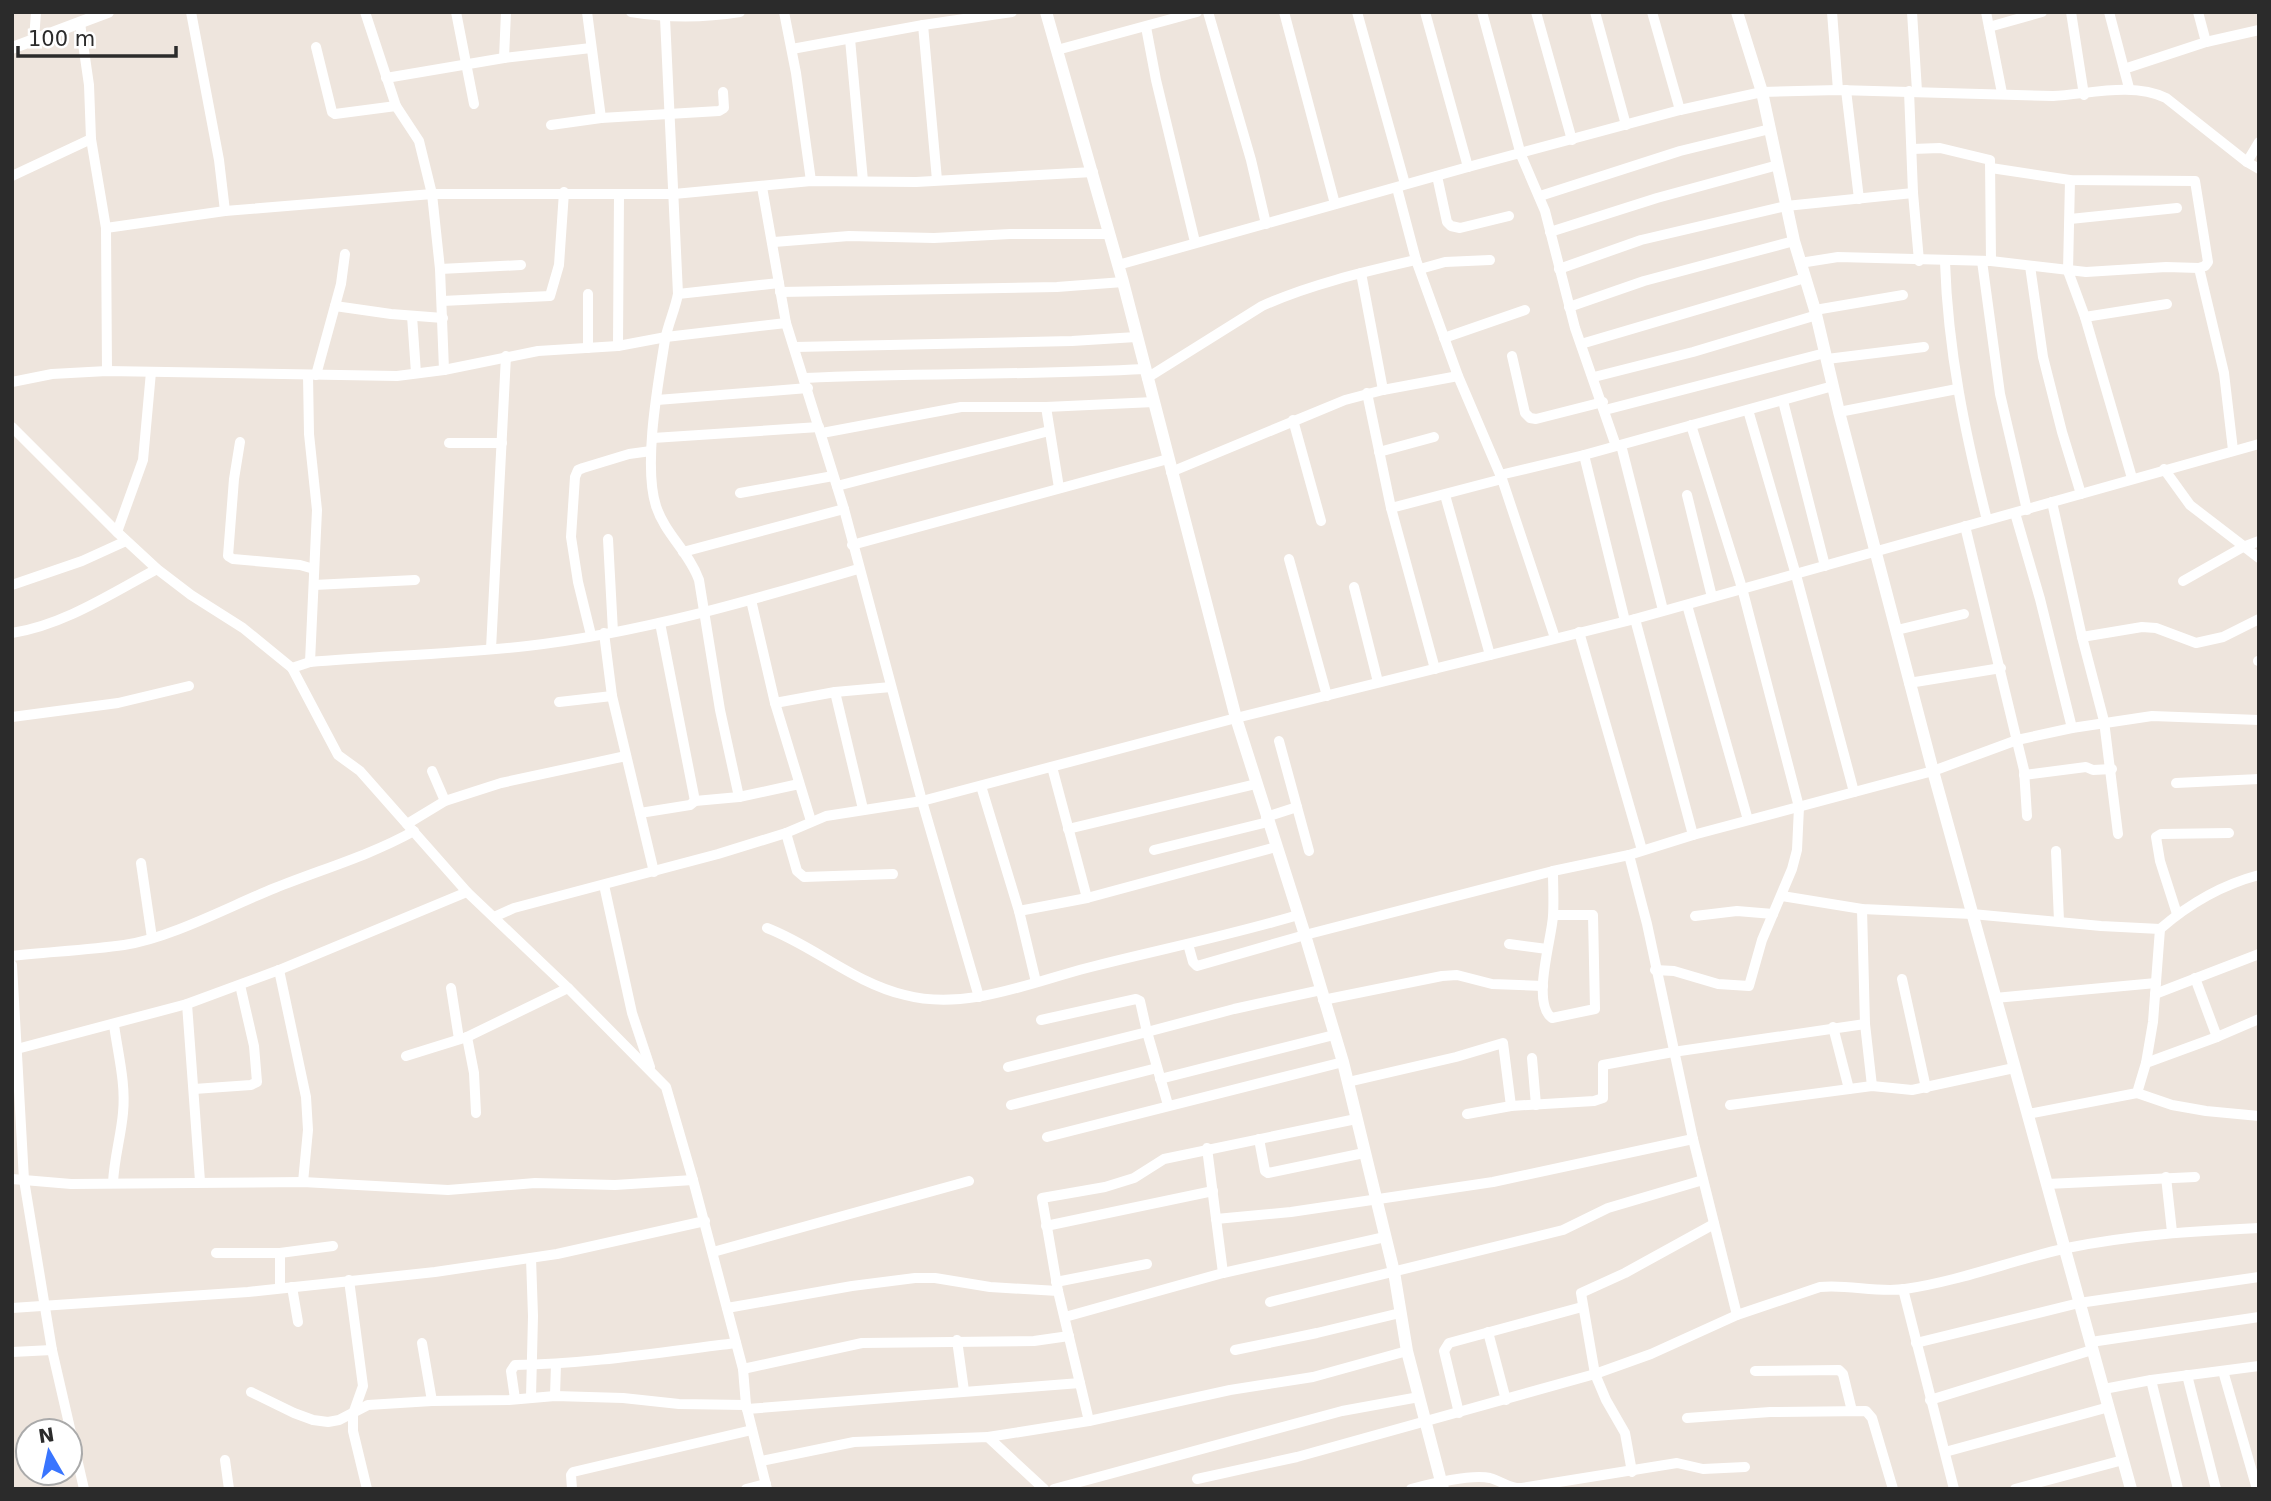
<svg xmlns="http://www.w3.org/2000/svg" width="2271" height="1501" font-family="'DejaVu Sans',sans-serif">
<rect width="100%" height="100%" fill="#eee5dd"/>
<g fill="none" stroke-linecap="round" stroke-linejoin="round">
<!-- minor -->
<g stroke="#fff" stroke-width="10">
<polyline points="191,12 219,160 225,211"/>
<polyline points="365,12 396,106 419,141 432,194 440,269 444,370"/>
<polyline points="456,12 474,104"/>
<polyline points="587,12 601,118"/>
<path d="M 631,12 C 668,18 703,18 740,12"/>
<polyline points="784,12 796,73 811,181"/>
<polyline points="1208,12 1251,160 1266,224"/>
<polyline points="1284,12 1335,204"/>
<polyline points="1357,12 1405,184"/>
<polyline points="1425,12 1468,167"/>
<polyline points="1482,12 1521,155 1545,211 1575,328 1616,446"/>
<polyline points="1536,12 1572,140"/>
<polyline points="1595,12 1626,125"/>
<polyline points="1652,12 1680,110"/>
<polyline points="1832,12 1838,90"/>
<polyline points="1912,12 1917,91"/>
<polyline points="1986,12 2002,93"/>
<polyline points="2071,12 2084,95"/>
<polyline points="2109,12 2129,88"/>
<polyline points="2198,12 2206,42"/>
<path d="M 665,18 L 678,294 C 675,310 668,324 665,340 C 658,384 643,465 656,506 C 665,534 689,552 699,580 L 720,710 L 739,797"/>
<polyline points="80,23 89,85 91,139 106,228 107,371"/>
<polyline points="923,25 937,180"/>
<polyline points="1146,27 1156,80 1195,242"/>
<polyline points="1989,27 2042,12"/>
<polyline points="850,39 863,181"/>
<polyline points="34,40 36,12"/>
<polyline points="316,47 332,112 335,114 396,106"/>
<polyline points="792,49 923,25 1012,12"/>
<polyline points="1057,50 1197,12"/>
<polyline points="504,58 506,12"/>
<polyline points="2124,69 2206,42 2259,30"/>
<polyline points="386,78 504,58 591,48"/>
<polyline points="1846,90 1859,199"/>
<polyline points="1909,91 1913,193 1919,261"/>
<polyline points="551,125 601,118 719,111 724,108 723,92"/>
<polyline points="1912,149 1940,148 1990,160 1991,261"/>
<polyline points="2247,162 2259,142"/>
<polyline points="12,176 91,139"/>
<polyline points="1437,176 1447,222 1451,226 1460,228 1509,216"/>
<polyline points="2070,180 2068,271 2085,317 2132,478"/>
<polyline points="762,187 786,323 844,509 922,801 979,997"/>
<polyline points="1397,188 1416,260 1458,376 1502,479 1555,638"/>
<polyline points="1540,196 1680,151 1770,129"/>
<polyline points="2070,219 2177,208"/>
<polyline points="106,228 225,211 432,194 674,194 811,181 916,182 1093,172"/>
<polyline points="1550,232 1657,198 1778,165"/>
<polyline points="774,242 849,236 934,238 1010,234 1109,234"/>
<polyline points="1982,261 2000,394 2027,510"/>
<path d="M 1945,262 C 1948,352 1965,433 1987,520"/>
<polyline points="1800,263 1838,257 1991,261 2086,272 2166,267 2199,268 2205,266 2208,262 2195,181 2070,180 1991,168"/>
<path d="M 1118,265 L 1468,167 L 1680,110 L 1762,92 L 1838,90 L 2053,96 C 2090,94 2132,82 2166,98 L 2247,162 L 2259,169"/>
<polyline points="2030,266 2043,357 2062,432 2081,494"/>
<polyline points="2199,268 2224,373 2233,450"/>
<polyline points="440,269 521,265"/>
<polyline points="1420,269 1445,262 1490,260"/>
<polyline points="1559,269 1641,240 1786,206 1913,193"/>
<polyline points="1361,273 1383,390"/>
<polyline points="780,292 1057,287 1123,282"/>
<polyline points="678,294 779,283"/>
<polyline points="442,301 550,296 559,265 564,192"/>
<polyline points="335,306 391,314 443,318"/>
<polyline points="1569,307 1644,281 1794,241"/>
<polyline points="1815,310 1903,295"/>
<polyline points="412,316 416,373"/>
<polyline points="2085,317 2167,304"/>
<polyline points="1444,338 1525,310"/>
<polyline points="1581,344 1805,278"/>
<polyline points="618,346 619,194"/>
<polyline points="795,347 1072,341 1136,337"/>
<polyline points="588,348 588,294"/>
<polyline points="1512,356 1525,413 1530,418 1536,419 1603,402"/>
<polyline points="1827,359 1924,347"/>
<polyline points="308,375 309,434 317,510 310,662"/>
<polyline points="316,375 341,284 345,254"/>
<polyline points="1594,377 1693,352 1817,315"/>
<path d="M 805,378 C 918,373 1032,375 1145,369"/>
<path d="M 1147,378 L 1262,306 C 1311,284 1364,272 1416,260"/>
<polyline points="12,382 52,374 107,371 397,376 444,370 538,351 618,346 666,337 786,323"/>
<polyline points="1367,393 1391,508 1435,669"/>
<polyline points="657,400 808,388"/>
<polyline points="1783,401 1825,566"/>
<polyline points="1046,407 1059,488"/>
<polyline points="1605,410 1825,353"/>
<polyline points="1748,410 1796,575 1854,792"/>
<polyline points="1839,412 1957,389"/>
<polyline points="1293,420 1321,521"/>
<polyline points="12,427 117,532 157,569 191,595 243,628 292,668 338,755 360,771 467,892 568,988 666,1087 693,1180 743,1369 746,1405 767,1489"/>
<polyline points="822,433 961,407 1046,407 1154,402"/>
<polyline points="653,438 819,427"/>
<polyline points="240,442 234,479 228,556 233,559 300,565 314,569"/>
<polyline points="449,443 502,443"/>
<polyline points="1621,445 1663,610"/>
<polyline points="1379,452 1434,437"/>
<polyline points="1584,455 1625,621"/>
<polyline points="2164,469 2190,505 2259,558"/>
<polyline points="1171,472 1345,400 1383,390 1458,376"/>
<polyline points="1500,475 1584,455 1833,386"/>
<polyline points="837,486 1049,431"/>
<polyline points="740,493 833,476"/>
<polyline points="1445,495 1490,655"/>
<polyline points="1687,495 1712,597"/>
<polyline points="2052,502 2082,637 2104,721 2118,834"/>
<polyline points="1391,508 1502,479"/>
<polyline points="2015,513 2040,599 2072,728"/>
<polyline points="1965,526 2024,770 2027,816"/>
<polyline points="117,532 143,460 151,372"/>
<polyline points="608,539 613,632"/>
<polyline points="852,545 1168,459"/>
<polyline points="683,552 844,509"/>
<polyline points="1289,559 1327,696"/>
<polyline points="2183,581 2243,547 2259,541"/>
<polyline points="12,585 82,561 126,541"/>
<polyline points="314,585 415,580"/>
<polyline points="1354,587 1378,682"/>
<polyline points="751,600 775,703 811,821"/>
<polyline points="1687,605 1748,820"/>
<polyline points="1635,619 1693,835"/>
<polyline points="660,623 695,801"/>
<polyline points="1897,630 1964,614"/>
<polyline points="1579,632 1642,850"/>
<path d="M 12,633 C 64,625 112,593 157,569"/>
<polyline points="604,633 612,696 654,872"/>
<polyline points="591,635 578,582 571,537 575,477 578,470 583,468 629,454 651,451"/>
<polyline points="2082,637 2142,627 2156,628 2196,643 2223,637 2259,619"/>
<polyline points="491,649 506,356"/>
<polyline points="2258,661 2259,661"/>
<path d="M 292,668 L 310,662 C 382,656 455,654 527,646 C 640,633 749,601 858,569"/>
<polyline points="1909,683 2001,668"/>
<polyline points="835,692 863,809"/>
<polyline points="559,702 612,696"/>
<polyline points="775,703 835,692 891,687"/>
<polyline points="12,717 118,703 189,686"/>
<polyline points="1052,767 1087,898"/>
<polyline points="432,771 445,801"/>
<polyline points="2024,775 2086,767 2093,770 2112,769"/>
<polyline points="2176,783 2259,779"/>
<polyline points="981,786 1019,911 1036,982"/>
<polyline points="1297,807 1309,851"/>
<polyline points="640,813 690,805 695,801 739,797 799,784"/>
<polyline points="1266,817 1297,807 1279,741"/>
<polyline points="407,824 445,801 501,783 626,756"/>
<polyline points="1068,829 1256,784"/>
<polyline points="786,833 797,871 804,877 893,874"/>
<polyline points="1154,850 1268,822"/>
<polyline points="2056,851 2059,921"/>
<polyline points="1629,855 1647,924 1693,1139 1737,1315"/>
<polyline points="141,863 152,938"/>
<path d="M 1553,871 C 1553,886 1554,901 1553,916 C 1552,938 1531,1003 1552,1018 L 1595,1009 L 1593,915 L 1553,915"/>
<polyline points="604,885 632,1013 650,1067"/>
<polyline points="1782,896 1862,909 1972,914 2101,926 2160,929"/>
<polyline points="1862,909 1865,1024 1872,1086"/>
<polyline points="1019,911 1087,898 1276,847"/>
<polyline points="2177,914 2160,861 2156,837 2161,834 2229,833"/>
<polyline points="1695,916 1737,911 1773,914"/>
<polyline points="494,917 514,908 718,854 786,833 826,816 922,801 1236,718 1635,619 2259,444"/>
<path d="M 767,928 C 814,946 854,983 905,995 C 965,1011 1029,983 1087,968 C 1157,950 1228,936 1298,915"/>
<polyline points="1188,944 1193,962 1197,966 1305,935 1553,871 1629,855 1693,835 1933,771 2017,740 2072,728 2152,716 2259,720"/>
<polyline points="1509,944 1547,949"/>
<path d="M 12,956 C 49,952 88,950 124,945 C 171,938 230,906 275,888 C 322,869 369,856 414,831"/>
<polyline points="12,965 24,1180 52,1350 84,1489"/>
<polyline points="279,970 306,1097 308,1130 303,1182"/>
<polyline points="1655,970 1674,971 1718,984 1749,986 1762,940 1792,869 1797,850 1799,807 1742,588 1691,425"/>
<polyline points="2195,978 2217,1037"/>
<polyline points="1902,979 1926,1088"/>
<polyline points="451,988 459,1039"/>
<polyline points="2155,994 2259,954"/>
<polyline points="1995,998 2156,983"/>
<polyline points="1323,1000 1442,976 1457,975 1492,984 1543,986"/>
<polyline points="187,1004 200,1181"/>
<polyline points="1833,1027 1849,1089"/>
<polyline points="467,1037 474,1073 476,1113"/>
<polyline points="13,1050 187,1004 279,970 467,892"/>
<polyline points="406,1056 467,1037 568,988"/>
<polyline points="1532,1058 1536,1105"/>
<path d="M 2146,1063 L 2153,1022 L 2160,929 C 2190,903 2221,885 2259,875"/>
<polyline points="1008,1067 1147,1032 1140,1001 1136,999 1041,1020"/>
<polyline points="1160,1079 1334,1035"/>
<polyline points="1348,1082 1456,1057 1503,1043 1511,1106"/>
<polyline points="194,1089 251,1085 257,1082 254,1046 240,985"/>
<polyline points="2137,1093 2172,1105 2206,1111 2259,1116"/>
<polyline points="1011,1105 1157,1068"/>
<polyline points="1168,1105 1147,1032 1234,1009 1321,990"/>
<polyline points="1730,1105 1872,1086 1912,1090 2014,1068"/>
<polyline points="1467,1114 1511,1106 1594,1101 1603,1098 1603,1065 1673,1052 1865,1024"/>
<polyline points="2028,1114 2137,1093 2146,1063 2217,1037 2259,1019"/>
<polyline points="1047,1137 1343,1062"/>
<polyline points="1259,1139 1265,1171 1268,1173 1364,1153"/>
<polyline points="1207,1148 1223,1273"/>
<polyline points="2166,1177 2172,1232"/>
<polyline points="12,1179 71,1184 303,1182 448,1190 535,1183 615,1185 693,1180"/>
<path d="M 113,1183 C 114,1159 121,1136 123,1113 C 126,1084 118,1054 114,1025"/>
<polyline points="2047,1184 2195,1177"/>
<polyline points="1216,1219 1291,1212 1493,1182 1693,1139"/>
<polyline points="1046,1226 1213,1191"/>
<polyline points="713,1252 969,1181"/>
<polyline points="216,1253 280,1253 333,1246"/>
<polyline points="280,1253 280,1288"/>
<polyline points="531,1258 533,1316 531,1397"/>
<polyline points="349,1280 363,1386 353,1414 353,1431 367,1489"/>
<polyline points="1056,1282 1147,1264"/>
<polyline points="292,1287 298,1322"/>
<polyline points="1903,1289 1954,1489"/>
<polyline points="1270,1302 1563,1230 1608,1208 1703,1180"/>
<polyline points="12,1308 248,1292 435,1272 557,1254 705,1221"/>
<polyline points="727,1308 852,1286 915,1278 935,1278 990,1287 1058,1291"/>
<polyline points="1065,1317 1223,1273 1385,1237"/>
<polyline points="1488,1332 1506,1400"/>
<polyline points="957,1340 964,1391"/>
<polyline points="2091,1342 2259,1317"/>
<polyline points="422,1343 432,1401"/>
<polyline points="1916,1343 2079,1303 2259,1277"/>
<polyline points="1235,1350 1317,1333 1400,1313"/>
<polyline points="12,1352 52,1350"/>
<polyline points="743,1369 862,1343 1034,1341 1069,1336"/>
<polyline points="1755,1371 1839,1370 1843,1374 1852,1411"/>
<polyline points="2223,1371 2257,1489"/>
<polyline points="2187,1375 2216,1489"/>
<polyline points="2151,1380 2178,1489"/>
<polyline points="2104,1389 2151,1380 2259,1366"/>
<polyline points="251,1392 294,1413 313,1420 328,1422 339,1420 368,1405 432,1401 509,1400 555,1396 623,1398 679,1404 746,1405"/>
<polyline points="555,1396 556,1364"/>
<path d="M 515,1399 L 511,1371 L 515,1365 C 589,1364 662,1352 736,1343"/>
<polyline points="1930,1400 2092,1350"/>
<polyline points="747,1409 1080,1383"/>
<polyline points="1459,1413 1444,1351 1449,1343 1582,1307"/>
<polyline points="1687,1418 1770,1412 1866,1411 1872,1418 1893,1489"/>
<polyline points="1089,1421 1058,1291 1042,1198 1105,1187 1134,1178 1164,1159 1356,1119"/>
<polyline points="988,1437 1089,1421 1230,1390 1313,1377 1407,1351"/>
<polyline points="1945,1452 2109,1407"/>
<polyline points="225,1460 229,1489"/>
<polyline points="761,1461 854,1442 988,1437 1044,1489"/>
<polyline points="1632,1472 1625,1433 1606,1400 1595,1374 1581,1293 1625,1273 1714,1224"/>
<path d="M 1197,1479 L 1297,1457 L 1595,1374 L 1651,1354 L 1737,1315 L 1820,1287 C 1848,1284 1877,1293 1905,1289 C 1960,1281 2013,1260 2067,1248 C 2131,1235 2194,1231 2259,1228"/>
<polyline points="572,1489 571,1475 573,1472 752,1430"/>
<polyline points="746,1489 766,1484"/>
<polyline points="1054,1489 1342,1411 1419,1397"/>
<path d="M 1411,1489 C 1430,1484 1472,1474 1490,1478 C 1502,1481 1509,1489 1522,1488 L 1677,1463 L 1703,1469 L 1745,1467"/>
<polyline points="2015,1489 2123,1460"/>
</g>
<!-- tertiary -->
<g stroke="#fff" stroke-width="12">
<polyline points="1046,12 1123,282 1236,718 1305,935 1343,1062 1394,1272 1407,1351 1443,1489"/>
<polyline points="1737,12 1762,92 1794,241 1815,310 1839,412 1933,771 2131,1489"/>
<polyline points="12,48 108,12"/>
</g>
</g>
<!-- border -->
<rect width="2271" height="1501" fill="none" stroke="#2b2b2b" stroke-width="28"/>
<!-- north arrow -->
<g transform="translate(49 1452) rotate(351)"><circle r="33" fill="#ffffff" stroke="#aaaaaa" stroke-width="2"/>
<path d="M0-5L12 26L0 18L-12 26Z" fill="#3975ff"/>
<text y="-10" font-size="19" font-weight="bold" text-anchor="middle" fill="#2b2b2b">N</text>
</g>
<!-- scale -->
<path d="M18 46v10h158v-10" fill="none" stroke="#2b2b2b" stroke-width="3.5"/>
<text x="28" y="46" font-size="21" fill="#2b2b2b" stroke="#ffffff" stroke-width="5" paint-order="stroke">100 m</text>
</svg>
